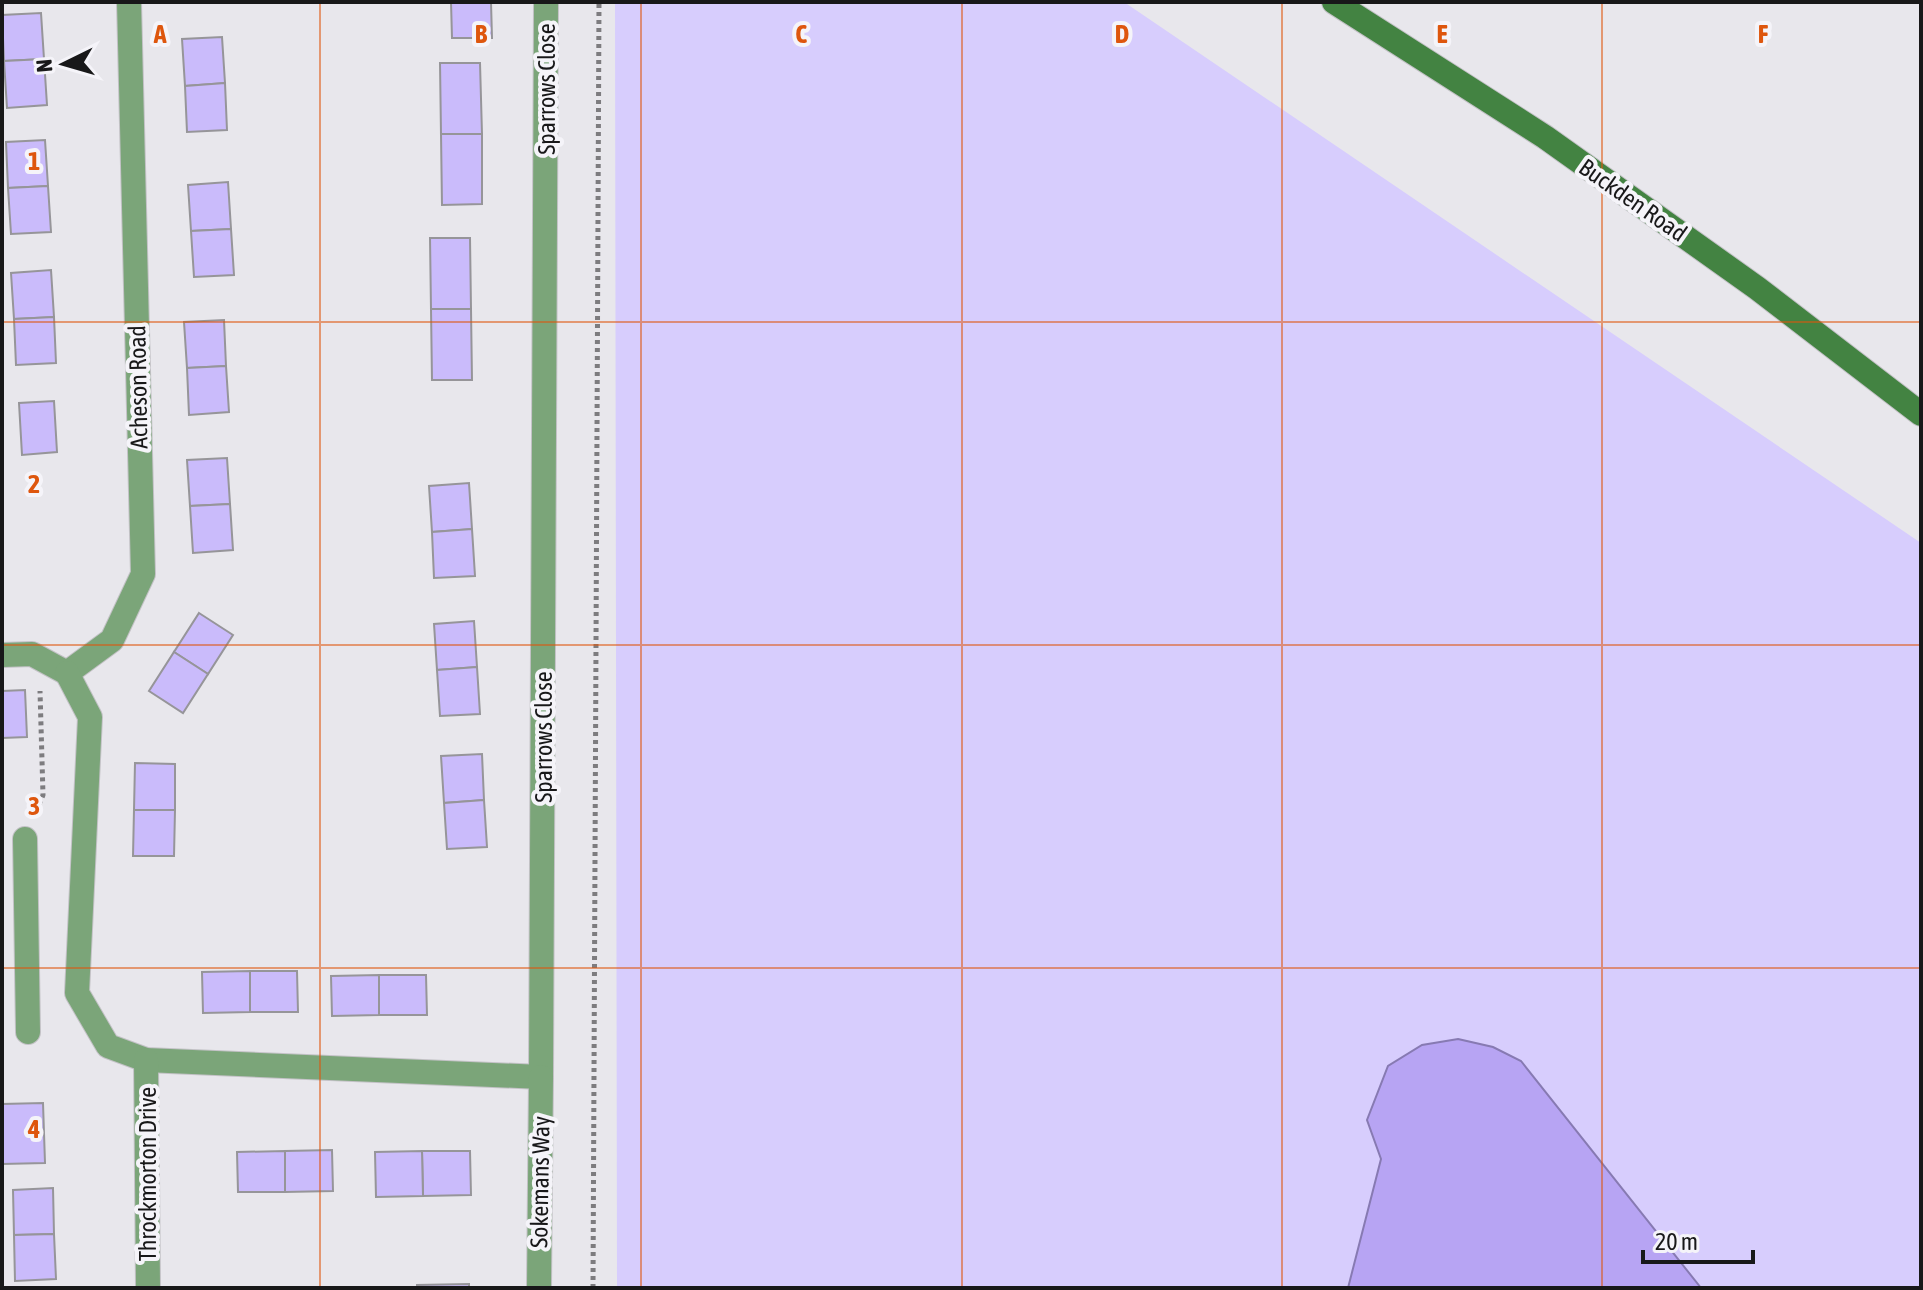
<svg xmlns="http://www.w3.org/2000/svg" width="1923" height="1290" font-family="'Asap Condensed',sans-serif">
<rect width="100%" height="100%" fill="#e8e7ec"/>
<!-- green -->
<polygon fill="#d7cdfd" points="615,2 1124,2 1921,543 1921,1288 1701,1288 1521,1061 1367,1120 1381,1159 1348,1288 617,1288"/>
<!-- water -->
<polygon fill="#b7a4f3" stroke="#877ab2" stroke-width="2" points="1458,1039 1493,1047 1521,1061 1701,1288 1348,1288 1381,1159 1367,1120 1388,1066 1422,1045"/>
<!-- building -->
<g fill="#cabbfb" stroke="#969599" stroke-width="2">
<polygon points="451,2 491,2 492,38 452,38"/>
<polygon points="41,13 44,59 4,61 2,15"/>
<polygon points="222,37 225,83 185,86 182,39"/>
<polygon points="44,59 47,105 7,108 4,61"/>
<polygon points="440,63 480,63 482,134 441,134"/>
<polygon points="225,83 227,130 187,132 185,86"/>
<polygon points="441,134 482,134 482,204 442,205"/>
<polygon points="45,140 48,186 8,188 6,142"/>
<polygon points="228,182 231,229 191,231 188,185"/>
<polygon points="48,186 51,232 11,234 8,188"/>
<polygon points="231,229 234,275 194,277 191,231"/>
<polygon points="430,238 470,238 471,309 431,309"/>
<polygon points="51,270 54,317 14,319 11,273"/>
<polygon points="431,309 471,309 472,380 432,380"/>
<polygon points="54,317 56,363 16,365 14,319"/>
<polygon points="224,320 226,366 187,368 184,322"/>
<polygon points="226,366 229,412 189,415 187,368"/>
<polygon points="54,401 57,452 22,455 19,403"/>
<polygon points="227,458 230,504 190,506 187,460"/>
<polygon points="469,483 472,529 432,532 429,486"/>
<polygon points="230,504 233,550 193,553 190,506"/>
<polygon points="472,529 475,576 434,578 432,532"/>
<polygon points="199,613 233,635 208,674 174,652"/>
<polygon points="474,621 477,667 437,670 434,624"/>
<polygon points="174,652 208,674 183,713 149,691"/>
<polygon points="477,667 480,714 440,716 437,670"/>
<polygon points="25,690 27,737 2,738 2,691"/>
<polygon points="482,754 484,800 444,803 441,756"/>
<polygon points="135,763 175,764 175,810 134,810"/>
<polygon points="484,800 487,847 447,849 444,803"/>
<polygon points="134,810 175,810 174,856 133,856"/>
<polygon points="250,971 297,971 298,1012 250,1012"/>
<polygon points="250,971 250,1012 203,1013 202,972"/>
<polygon points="379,975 426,975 427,1015 379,1015"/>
<polygon points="379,975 379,1015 332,1016 331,976"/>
<polygon points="43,1103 45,1163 2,1164 2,1104"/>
<polygon points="332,1150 333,1191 285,1192 285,1151"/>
<polygon points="285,1151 285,1192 238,1192 237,1152"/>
<polygon points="422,1151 470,1151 471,1195 423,1196"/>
<polygon points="422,1151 423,1196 376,1197 375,1152"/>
<polygon points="53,1188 54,1234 14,1235 13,1190"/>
<polygon points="54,1234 56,1279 15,1281 14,1235"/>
<polygon points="469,1284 469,1288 417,1288 417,1285"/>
</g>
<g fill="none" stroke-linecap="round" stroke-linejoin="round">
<defs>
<g id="street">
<polyline points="2,655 32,654 67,673 112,640 143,574 129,2"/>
<polyline points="67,673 90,717 77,993 108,1046 146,1060 541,1077 546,2"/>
<polyline points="25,839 28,1032"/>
<polyline points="146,1060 148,1288"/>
<polyline points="539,1288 541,1077"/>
</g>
<polyline id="secondary" points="1334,2 1545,137 1757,288 1921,414"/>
</defs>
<!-- street casing -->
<use href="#street" stroke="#c3c2c6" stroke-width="26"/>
<!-- secondary casing -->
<use href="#secondary" stroke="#c3c2c6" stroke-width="26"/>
<!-- path -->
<g stroke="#7d7c7f" stroke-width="5" stroke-dasharray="4 4" stroke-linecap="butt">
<polyline points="36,812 43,795 40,691"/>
<polyline points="593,1288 599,2"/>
</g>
<!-- street -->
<use href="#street" stroke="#7ba579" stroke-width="24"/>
<!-- secondary -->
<use href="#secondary" stroke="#438342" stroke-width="24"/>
</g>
<!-- grid -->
<path fill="none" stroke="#de560d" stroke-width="2" stroke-opacity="0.55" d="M 320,2 L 320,1288M 641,2 L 641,1288M 962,2 L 962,1288M 1282,2 L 1282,1288M 1602,2 L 1602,1288M 2,322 L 1921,322M 2,645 L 1921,645M 2,968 L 1921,968"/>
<g text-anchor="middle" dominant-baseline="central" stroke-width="8" stroke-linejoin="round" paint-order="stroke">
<!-- street labels -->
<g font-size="24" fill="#181819" stroke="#f5f4f9">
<text transform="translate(546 89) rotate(-90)">Sparrows Close</text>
<text transform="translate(1633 200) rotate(35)">Buckden Road</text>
<text transform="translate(138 387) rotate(-91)">Acheson Road</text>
<text transform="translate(543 737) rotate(-90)">Sparrows Close</text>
<text transform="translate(147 1174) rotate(-90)">Throckmorton Drive</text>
<text transform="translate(540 1182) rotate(-89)">Sokemans Way</text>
</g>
</g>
<g font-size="26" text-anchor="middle" font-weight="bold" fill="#de560d" stroke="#f5f4f9" stroke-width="8" stroke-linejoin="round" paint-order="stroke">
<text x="160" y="43">A</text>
<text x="481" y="43">B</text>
<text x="801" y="43">C</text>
<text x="1122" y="43">D</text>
<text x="1442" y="43">E</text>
<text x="1763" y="43">F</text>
<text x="34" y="170">1</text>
<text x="34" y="493">2</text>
<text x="34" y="815">3</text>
<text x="34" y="1138">4</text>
</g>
<!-- border -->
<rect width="1923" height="1290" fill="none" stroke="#181819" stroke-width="8"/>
<!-- north arrow -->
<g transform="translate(64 64) rotate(265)" stroke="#f5f4f9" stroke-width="6" paint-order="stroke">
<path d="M0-6L14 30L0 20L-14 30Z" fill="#181819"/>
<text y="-12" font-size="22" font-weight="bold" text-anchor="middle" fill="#181819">N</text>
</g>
<!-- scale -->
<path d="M1643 1250v12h110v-12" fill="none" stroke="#181819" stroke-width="4"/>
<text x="1655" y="1250" font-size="24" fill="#181819" stroke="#f5f4f9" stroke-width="6" paint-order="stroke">20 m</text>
</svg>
